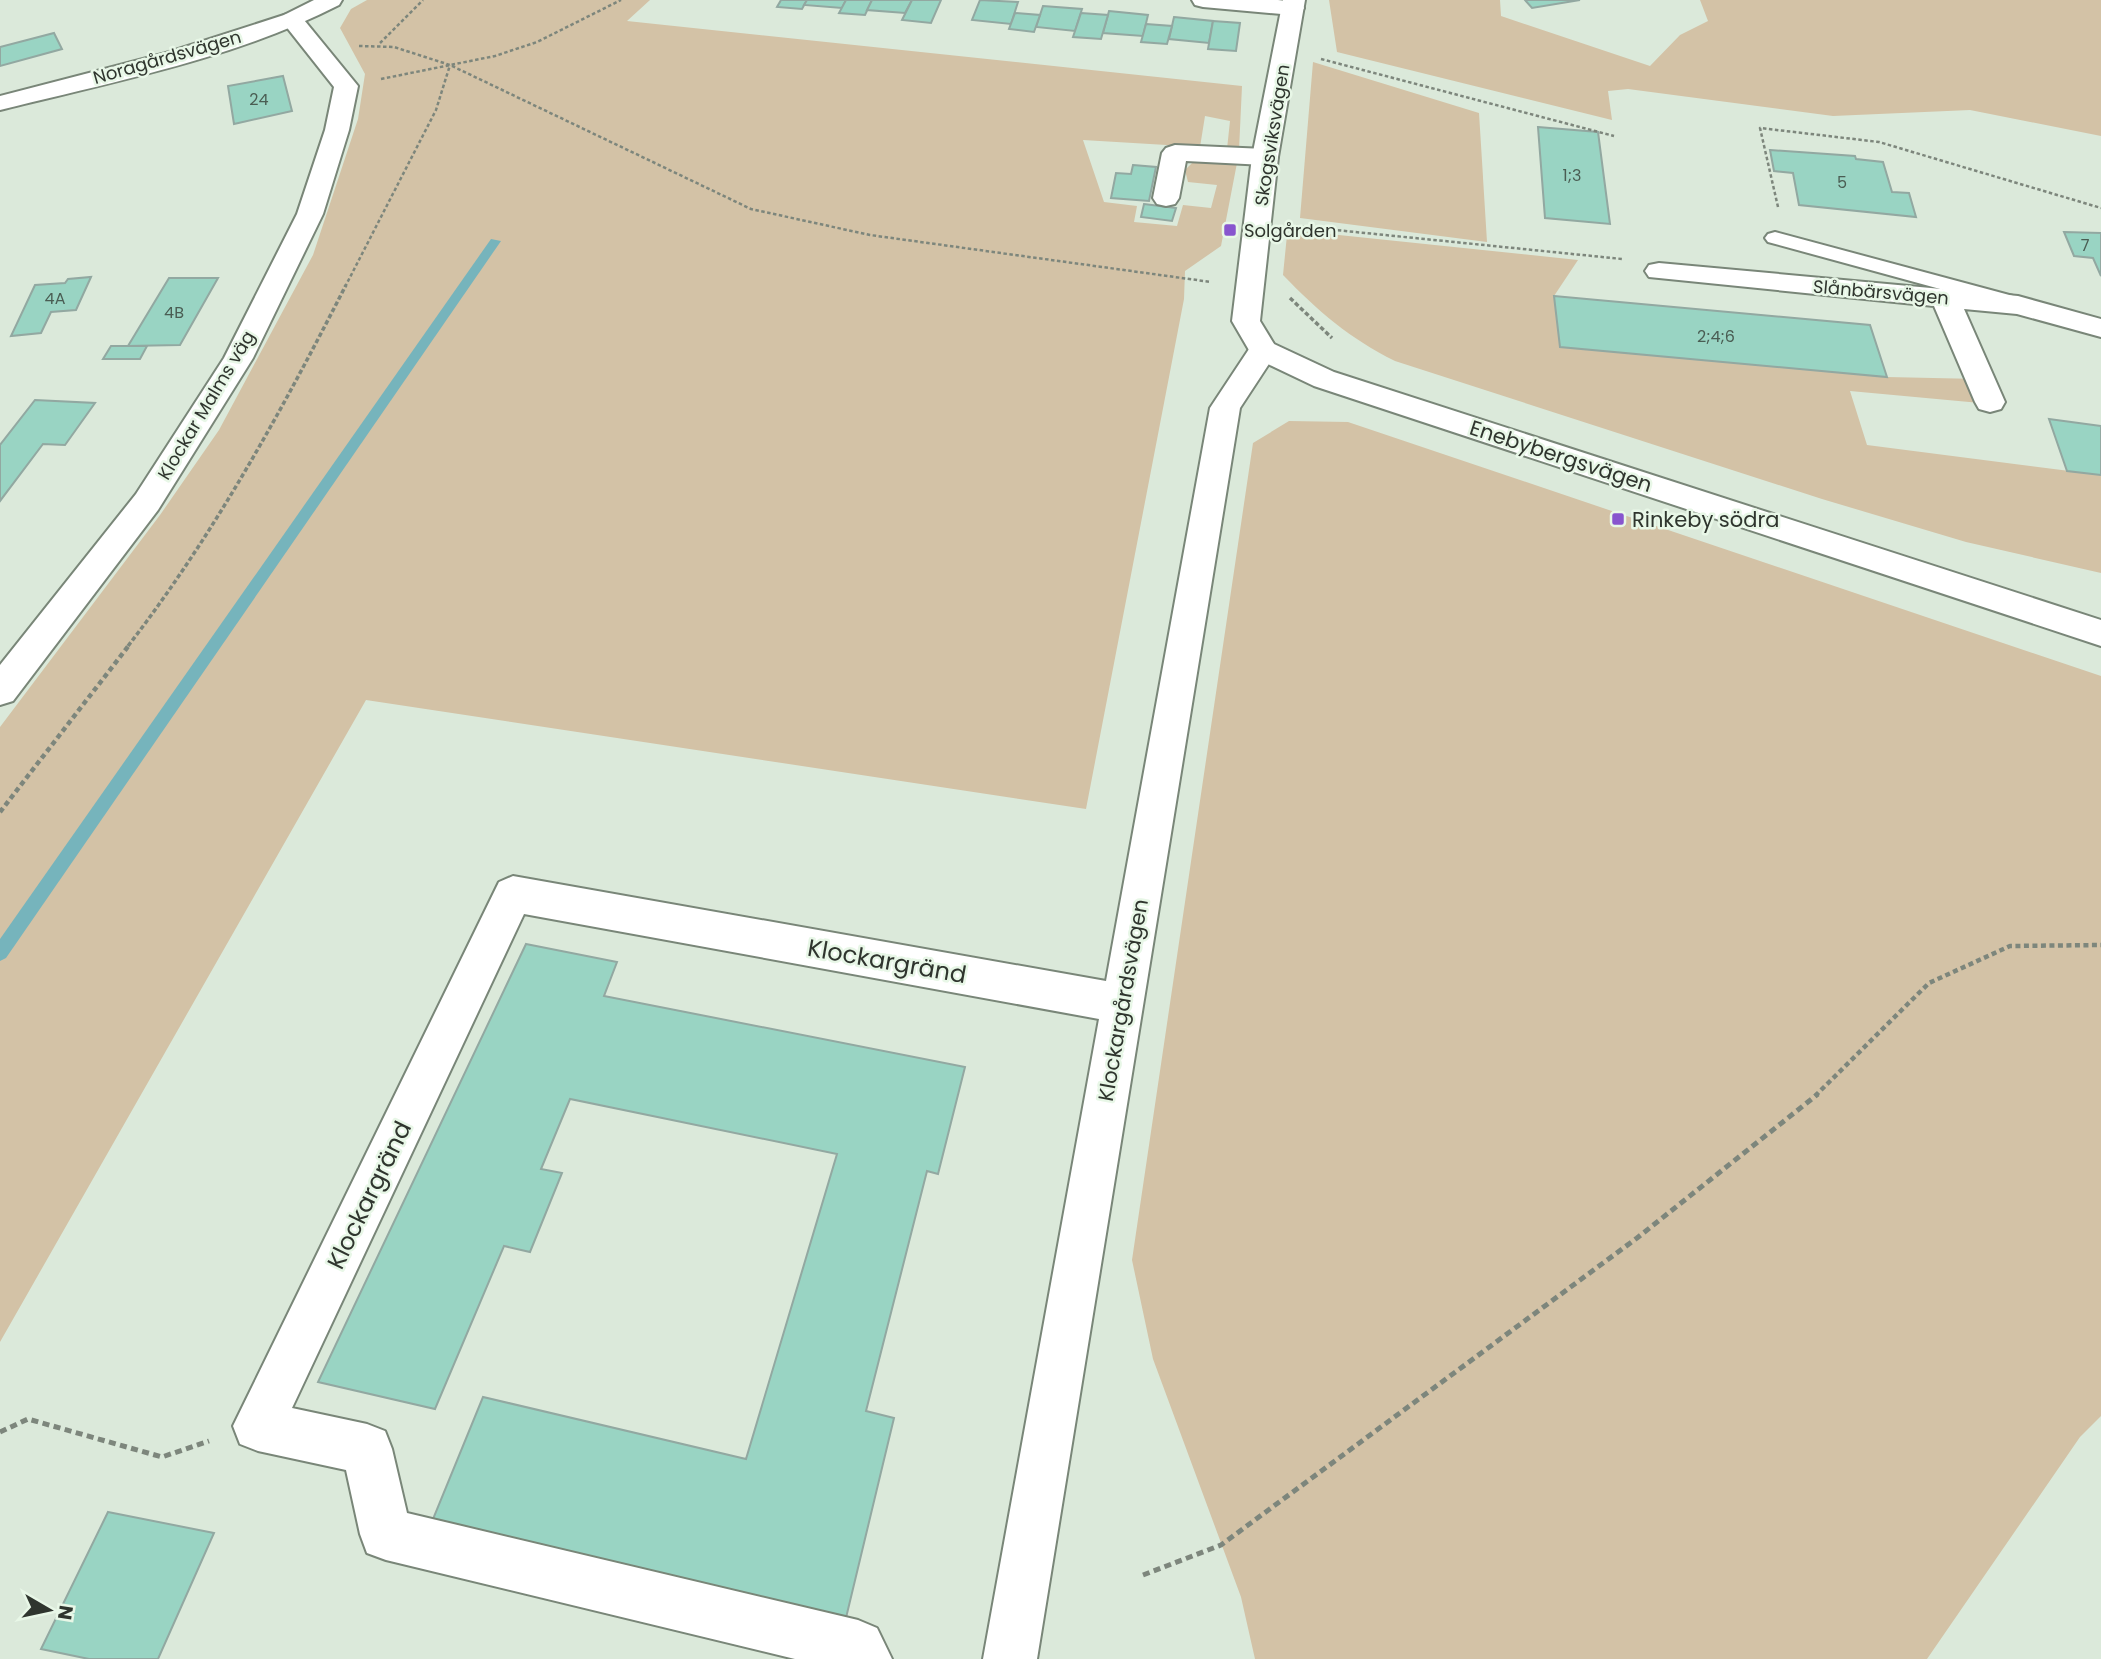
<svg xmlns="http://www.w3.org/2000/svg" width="2101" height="1659" font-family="Poppins,sans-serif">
<rect width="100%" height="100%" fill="#dbe9da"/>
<!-- green -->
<g fill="#d3c2a6">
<polygon points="367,0 650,0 627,21 1242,86 1239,150 1227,149 1230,121 1205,116 1200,147 1083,140 1104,202 1137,206 1134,222 1177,226 1183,205 1211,208 1217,185 1188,182 1185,170 1194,161 1237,163 1221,246 1185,271 1184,299 1086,809 366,700 0,1342 0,727 160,515 219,430 313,255 358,119 365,74 340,28 351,9"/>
<polygon points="1329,0 1500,0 1501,16 1650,66 1680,35 1708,21 1700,0 2101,0 2101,136 1970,110 1833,116 1628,89 1608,91 1612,120 1337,52"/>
<polygon points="1313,62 1479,113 1487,242 1300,218"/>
<path d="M 1310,232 L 1578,260 L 1554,296 L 1560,347 L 1887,377 L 1979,379 L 1980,403 L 1850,391 L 1867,445 L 2101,475 L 2101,573 L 1966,542 L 1822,499 L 1395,361 C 1349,338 1319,312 1283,275 L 1287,235 Z"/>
<polygon points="1289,421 1348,422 2101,676 2101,1416 2080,1437 1927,1659 1255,1659 1241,1597 1153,1359 1132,1260 1253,443"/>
</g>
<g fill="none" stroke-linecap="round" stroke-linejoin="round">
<!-- stream -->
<polygon fill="#76b4bc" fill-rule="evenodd" points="491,239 501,241 6,958 0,961 0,939"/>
</g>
<!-- building -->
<g fill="#99d4c3" stroke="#92a8a1" stroke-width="2">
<polygon points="781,0 807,0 802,9 777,7"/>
<polygon points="807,0 846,0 842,8 804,5"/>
<polygon points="846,0 872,0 865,15 839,13"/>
<polygon points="872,0 912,0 905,13 867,10"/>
<polygon points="912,0 941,0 931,23 902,20"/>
<polygon points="980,0 1018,2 1011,24 972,20"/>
<polygon points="1525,0 1580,0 1532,8"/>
<polygon points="1043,6 1082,9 1075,31 1036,27"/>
<polygon points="1109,11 1148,15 1143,36 1103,33"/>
<polygon points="1015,13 1040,15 1034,32 1009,29"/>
<polygon points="1081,13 1108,15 1101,39 1073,37"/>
<polygon points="1174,17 1213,21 1209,43 1169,39"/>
<polygon points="1213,21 1240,23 1236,51 1208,49"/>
<polygon points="1146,24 1172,26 1167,44 1141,42"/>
<polygon points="54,33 62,49 0,66 0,47"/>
<polygon points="283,76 292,111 234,124 228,86"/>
<polygon points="1538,127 1598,132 1610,224 1545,218"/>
<polygon points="1770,150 1855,156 1856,159 1883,162 1892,192 1909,193 1916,217 1799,205 1793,173 1774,171"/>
<polygon points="1133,165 1156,167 1149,201 1111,198 1116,173 1131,174"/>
<polygon points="1144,204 1176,208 1172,221 1141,217"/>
<polygon points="2064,232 2101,233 2101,276 2093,258 2074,256"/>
<polygon points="91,277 76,310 51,312 41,333 11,336 35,285 65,283 68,279"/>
<polygon points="169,278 218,278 180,345 128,346"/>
<polygon points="1554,296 1870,325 1887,377 1560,347"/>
<polygon points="111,346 147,346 140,359 103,359"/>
<polygon points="35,400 95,403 65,445 43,444 0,501 0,445"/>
<polygon points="2049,419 2101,426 2101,475 2067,471"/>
<polygon points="526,944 617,962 604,996 965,1067 938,1174 927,1171 866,1411 894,1418 845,1622 433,1519 483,1397 746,1459 837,1154 570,1099 541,1169 562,1173 530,1252 504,1246 435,1409 318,1382"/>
<polygon points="108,1512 214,1533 158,1659 89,1659 41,1649"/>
</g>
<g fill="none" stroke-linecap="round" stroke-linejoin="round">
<defs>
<polygon id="service" points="1775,232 2013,296 2016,301 2013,306 2006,307 1768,242 1765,238 1768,234"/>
<g id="minor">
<polygon points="1192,0 1278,0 1301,3 1304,8 1301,13 1293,15 1203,7 1195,5"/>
<polygon points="292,13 300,15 358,86 349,130 323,214 253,358 158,510 13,701 0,705 0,665 136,494 224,358 297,214 325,130 334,87 281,20 284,15"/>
<polygon points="1175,145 1265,149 1274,152 1278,157 1274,162 1265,165 1186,161 1179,198 1175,204 1166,206 1157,204 1153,198 1162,153 1166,148"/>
<polygon points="1659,263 2018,296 2101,319 2101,337 2017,314 1964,309 2005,402 2001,409 1990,412 1979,409 1975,402 1934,306 1649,277 1645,271 1649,265"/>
<polygon points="1263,341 1273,343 1278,350 1240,408 1037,1659 983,1659 1099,1019 524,914 292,1408 367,1424 385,1431 392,1449 407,1513 858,1620 877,1628 892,1659 795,1659 386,1560 367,1553 360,1534 346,1470 258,1451 240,1444 233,1426 499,882 513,876 1106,981 1210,408 1253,343"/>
</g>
<g id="tertiary">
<path d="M 314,0 L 342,0 L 339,5 C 236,58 112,82 0,110 L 0,96 L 166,53 L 284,15 Z"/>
<polygon points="1283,0 1305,0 1278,157 1260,321 1274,344 1334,372 2101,620 2101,646 1314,386 1253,357 1232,321 1252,157"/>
</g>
</defs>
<!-- service casing -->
<use href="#service" stroke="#798678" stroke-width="4"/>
<!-- minor casing -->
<use href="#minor" stroke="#798678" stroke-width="4"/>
<!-- tertiary casing -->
<use href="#tertiary" stroke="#798678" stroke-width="4"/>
<!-- path-far3 -->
<g stroke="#7d867c" stroke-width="2.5" stroke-dasharray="3.5 2.5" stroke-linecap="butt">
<polyline points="380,43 423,0"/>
<polyline points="359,46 394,47 450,65 751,209 870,235 1211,282"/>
<polyline points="1321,59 1614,136"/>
<polyline points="381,79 495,56 537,42 621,0"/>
<polyline points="1778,207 1760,128 1879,142 2101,208"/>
<polyline points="1296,226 1622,259"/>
<polyline points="345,287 436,110 450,65"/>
</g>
<!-- path-far2 -->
<g stroke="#7d867c" stroke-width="3.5" stroke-dasharray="4.5 2.5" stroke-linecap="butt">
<polyline points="1290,298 1332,338"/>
<path d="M 128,646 C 214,535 282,410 346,285"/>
</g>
<!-- path-far1 -->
<g stroke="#7d867c" stroke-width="4.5" stroke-dasharray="5 3.5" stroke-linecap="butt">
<polyline points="0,812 130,644"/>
<polyline points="1815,1096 1929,983 2010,946 2101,945"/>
</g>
<!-- path -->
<g stroke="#7d867c" stroke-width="5" stroke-dasharray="7 4.5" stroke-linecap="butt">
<polyline points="0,1432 28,1419 162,1457 209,1441"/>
<polyline points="1143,1575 1221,1545 1637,1238 1818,1094"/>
</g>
<!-- service -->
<use href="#service" fill="#fff" fill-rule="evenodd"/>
<!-- minor -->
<use href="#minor" fill="#fff" fill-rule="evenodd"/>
<!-- tertiary -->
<use href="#tertiary" fill="#fff" fill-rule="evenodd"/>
</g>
<!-- markers -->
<g fill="#8855ce" stroke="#e8f7e7" stroke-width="2.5">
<rect x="1223" y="223" width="14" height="14" rx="3.5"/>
<rect x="1611" y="512" width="14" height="14" rx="3.5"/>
</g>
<g text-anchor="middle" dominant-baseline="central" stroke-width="5" stroke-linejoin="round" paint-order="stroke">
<!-- far-number labels -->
<g font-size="16" fill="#4a5d53">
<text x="259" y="99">24</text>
<text x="1572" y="175">1;3</text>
<text x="1842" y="182">5</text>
<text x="2085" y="245">7</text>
<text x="55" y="298">4A</text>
<text x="174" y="312">4B</text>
<text x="1716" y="336">2;4;6</text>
</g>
<!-- far-street labels -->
<g font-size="18" fill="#2f352e" stroke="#e8f7e7">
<text transform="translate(167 57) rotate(-16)">Noragårdsvägen</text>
<text transform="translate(1272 135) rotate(-81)">Skogsviksvägen</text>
<text transform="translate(1881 292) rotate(5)">Slånbärsvägen</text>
<text transform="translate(206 405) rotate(-59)">Klockar Malms väg</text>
</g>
<!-- far-poi labels -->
<g font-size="18" fill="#2f352e" stroke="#e8f7e7" text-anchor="start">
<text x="1244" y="230">Solgården</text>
</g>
<!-- street labels -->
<g font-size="21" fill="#2f352e" stroke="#e8f7e7">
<text transform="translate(1561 456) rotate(18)">Enebybergsvägen</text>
<text transform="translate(1123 1000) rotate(-80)">Klockargårdsvägen</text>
</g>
<!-- poi labels -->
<g font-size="21" fill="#2f352e" stroke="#e8f7e7" text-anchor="start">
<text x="1632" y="519">Rinkeby södra</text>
</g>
<!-- near-street labels -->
<g font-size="24" fill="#2f352e" stroke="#e8f7e7">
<text transform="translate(887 961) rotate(10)">Klockargränd</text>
<text transform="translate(369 1195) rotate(-64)">Klockargränd</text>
</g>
</g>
<!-- north arrow -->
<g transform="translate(49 1610) rotate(99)" stroke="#e8f7e7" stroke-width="5" paint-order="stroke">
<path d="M0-5L12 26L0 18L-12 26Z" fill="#2f352e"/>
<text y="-10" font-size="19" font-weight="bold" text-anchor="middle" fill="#2f352e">N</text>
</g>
</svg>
